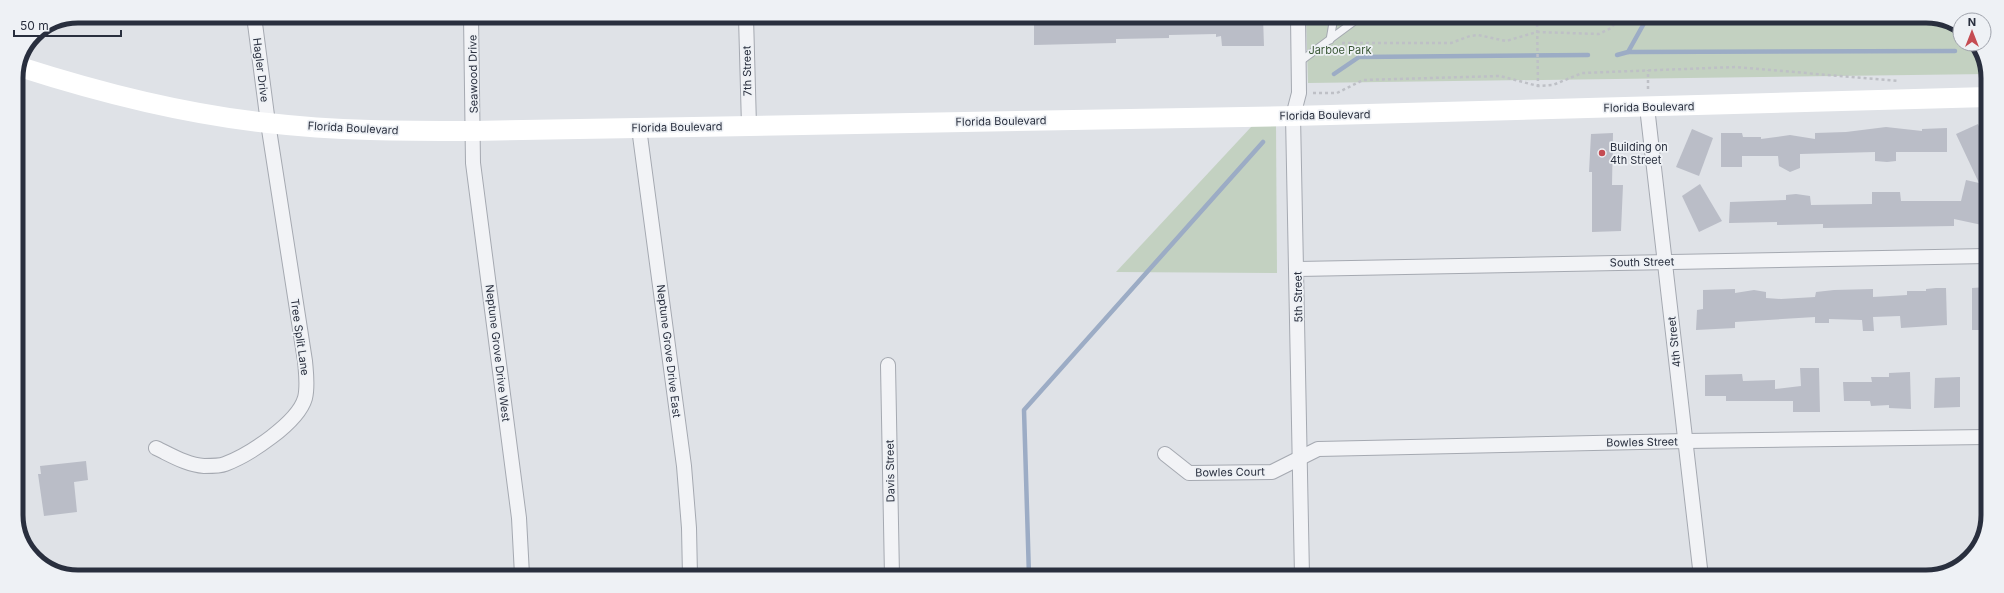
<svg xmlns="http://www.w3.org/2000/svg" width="2004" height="593" font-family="Inter,sans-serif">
<rect width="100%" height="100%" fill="#dfe2e7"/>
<!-- green -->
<g fill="#c3d1c1">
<polygon points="1306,17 1942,18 1960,30 1960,44 1977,44 1987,74 1308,83"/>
<polygon points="1252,126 1276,126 1277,273 1116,272"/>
</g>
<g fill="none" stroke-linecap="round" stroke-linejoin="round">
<!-- stream -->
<g stroke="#9cacc5" stroke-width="4.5">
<polyline points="1628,52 1955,51"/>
<polyline points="1617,55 1628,52 1647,18"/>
<polyline points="1334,74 1359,57 1588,55"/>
<polyline points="1029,576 1024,410 1263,142"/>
</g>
</g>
<!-- building -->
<g fill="#babdc7">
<polygon points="1034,17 1263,17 1264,46 1222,46 1221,36 1216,37 1216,34 1169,35 1169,38 1116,39 1116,43 1034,45"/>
<polygon points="1978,124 1988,145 1987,204 1985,206 1982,225 1954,219 1954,226 1823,228 1823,224 1777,225 1777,222 1729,223 1730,202 1786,200 1786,195 1796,194 1810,196 1811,205 1872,204 1872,192 1900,192 1901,201 1961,201 1966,180 1979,183 1956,134"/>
<polygon points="1886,127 1922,131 1922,129 1947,128 1947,152 1896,152 1896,161 1887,162 1875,161 1875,152 1800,154 1800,168 1790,172 1779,166 1778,156 1742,156 1742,167 1721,167 1721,133 1742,133 1743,137 1761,137 1761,139 1790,135 1815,139 1815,133 1846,132"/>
<polygon points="1692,129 1713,138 1699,176 1676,167"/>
<polygon points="1613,133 1612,185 1623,185 1621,231 1592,232 1592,172 1589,172 1591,134"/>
<polygon points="1700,184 1722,221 1699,232 1682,196"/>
<polygon points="1987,287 1987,330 1972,330 1972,288"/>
<polygon points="1936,288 1946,288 1947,325 1901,328 1900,316 1873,317 1874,331 1863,331 1862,320 1829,319 1829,323 1815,323 1815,317 1735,322 1735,328 1696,330 1697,310 1703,309 1703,290 1735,289 1735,293 1754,290 1766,292 1766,298 1781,299 1815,297 1816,292 1834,290 1873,289 1873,297 1907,295 1907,291 1926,291 1926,289"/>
<polygon points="1800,368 1819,368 1820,412 1793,412 1793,401 1726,401 1726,396 1705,396 1705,375 1742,374 1743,381 1775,380 1775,389 1801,386"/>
<polygon points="1910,372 1911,409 1889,408 1889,405 1871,406 1870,401 1844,401 1843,382 1872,382 1871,377 1889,377 1889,373"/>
<polygon points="1960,377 1960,407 1934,408 1935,378"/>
<polygon points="86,461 88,480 74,482 77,512 44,516 38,474 41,474 40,466"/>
</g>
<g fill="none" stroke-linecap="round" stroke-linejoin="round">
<defs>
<g id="lane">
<polyline points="1330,40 1334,17"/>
<polyline points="1298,63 1360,17"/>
</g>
<g id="street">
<polyline points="471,16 473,163 519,518 522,575"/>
<polyline points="746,17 749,126"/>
<polyline points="1298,17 1299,93 1293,116 1302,576"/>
<polyline points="1647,107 1701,577"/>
<polyline points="639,128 684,466 689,528 690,576"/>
<polyline points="1298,269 1987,256"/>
<polyline points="888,365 892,576"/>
<path d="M 156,448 C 171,455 187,465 204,466 C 210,466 220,466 225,464 C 249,455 298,423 305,398 C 308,386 306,373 305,361 L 268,123 L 254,16"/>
<polyline points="1165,454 1189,473 1272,472 1318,449 1686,441 1986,437"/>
</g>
</defs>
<!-- lane casing -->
<use href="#lane" stroke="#a5a9b1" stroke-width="9"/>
<!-- street casing -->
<use href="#street" stroke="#a5a9b1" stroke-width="16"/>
<!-- path -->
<g stroke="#bec0c6" stroke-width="2.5" stroke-dasharray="3 3" stroke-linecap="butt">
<polyline points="1537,18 1538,86"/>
<polyline points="1342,43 1451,43 1470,36 1478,35 1506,41 1537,32 1599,34 1611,28 1619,18"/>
<polyline points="1648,89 1648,70"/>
<polyline points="1313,93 1337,93 1363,80 1500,76 1538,86 1553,85 1582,73 1736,67 1898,81"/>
</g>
<!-- lane -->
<use href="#lane" stroke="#f2f3f6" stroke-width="7"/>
<!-- street -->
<use href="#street" stroke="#f2f3f6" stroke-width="14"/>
<!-- secondary -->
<path stroke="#fff" stroke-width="20" d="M 20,67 C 101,93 183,114 268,123 C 336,131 405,131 473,131 L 1293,116 L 1988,97"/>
</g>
<!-- markers -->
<circle fill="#c54c53" stroke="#eef1f5" stroke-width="1.5" cx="1602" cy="153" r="4"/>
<g text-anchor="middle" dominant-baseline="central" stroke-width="3.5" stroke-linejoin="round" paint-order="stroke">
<!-- park labels -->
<g font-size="11" fill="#3b5837" stroke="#eef1f5">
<text x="1340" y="50">Jarboe Park</text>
</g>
<!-- street labels -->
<g font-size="11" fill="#292f3e" stroke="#eef1f5">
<text transform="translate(261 70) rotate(83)">Hagler Drive</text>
<text transform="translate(747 71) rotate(-91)">7th Street</text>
<text transform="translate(473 74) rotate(-91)">Seawood Drive</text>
<text transform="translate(1649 107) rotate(-1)">Florida Boulevard</text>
<text transform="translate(1325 115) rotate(-1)">Florida Boulevard</text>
<text transform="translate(1001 121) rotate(-1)">Florida Boulevard</text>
<text transform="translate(677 127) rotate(-1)">Florida Boulevard</text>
<text transform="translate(353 128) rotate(3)">Florida Boulevard</text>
<text transform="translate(1642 262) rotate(-1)">South Street</text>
<text transform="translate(1298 297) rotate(-91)">5th Street</text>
<text transform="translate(300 337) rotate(82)">Tree Split Lane</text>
<text transform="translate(1674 342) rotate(-96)">4th Street</text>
<text transform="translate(669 351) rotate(83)">Neptune Grove Drive East</text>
<text transform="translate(498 353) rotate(83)">Neptune Grove Drive West</text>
<text transform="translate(1642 442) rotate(-1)">Bowles Street</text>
<text transform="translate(890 471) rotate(-91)">Davis Street</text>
<text transform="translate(1230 472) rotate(-1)">Bowles Court</text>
</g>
<!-- poi labels -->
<g font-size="11" fill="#292f3e" stroke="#eef1f5" text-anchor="start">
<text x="1610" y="147">Building on<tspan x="1610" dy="13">4th Street</tspan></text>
</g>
</g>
<!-- crop -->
<path d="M0 0H2004V593H0ZM78 23H1926A55 55 0 0 1 1981 78V515A55 55 0 0 1 1926 570H78A55 55 0 0 1 23 515V78A55 55 0 0 1 78 23Z" fill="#eef1f5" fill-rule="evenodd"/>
<path fill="none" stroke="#292f3e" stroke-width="5" d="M78 23H1926A55 55 0 0 1 1981 78V515A55 55 0 0 1 1926 570H78A55 55 0 0 1 23 515V78A55 55 0 0 1 78 23Z"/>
<!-- north arrow -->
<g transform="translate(1972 32)"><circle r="19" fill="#eef1f5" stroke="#9fa3ac"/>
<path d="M0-3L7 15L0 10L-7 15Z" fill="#c54c53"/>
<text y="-6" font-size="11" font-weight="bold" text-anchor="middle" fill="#292f3e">N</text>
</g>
<!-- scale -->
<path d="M14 30v6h107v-6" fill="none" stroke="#292f3e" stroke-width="2"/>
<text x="20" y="30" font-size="12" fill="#292f3e" stroke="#eef1f5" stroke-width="3" paint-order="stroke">50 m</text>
</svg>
